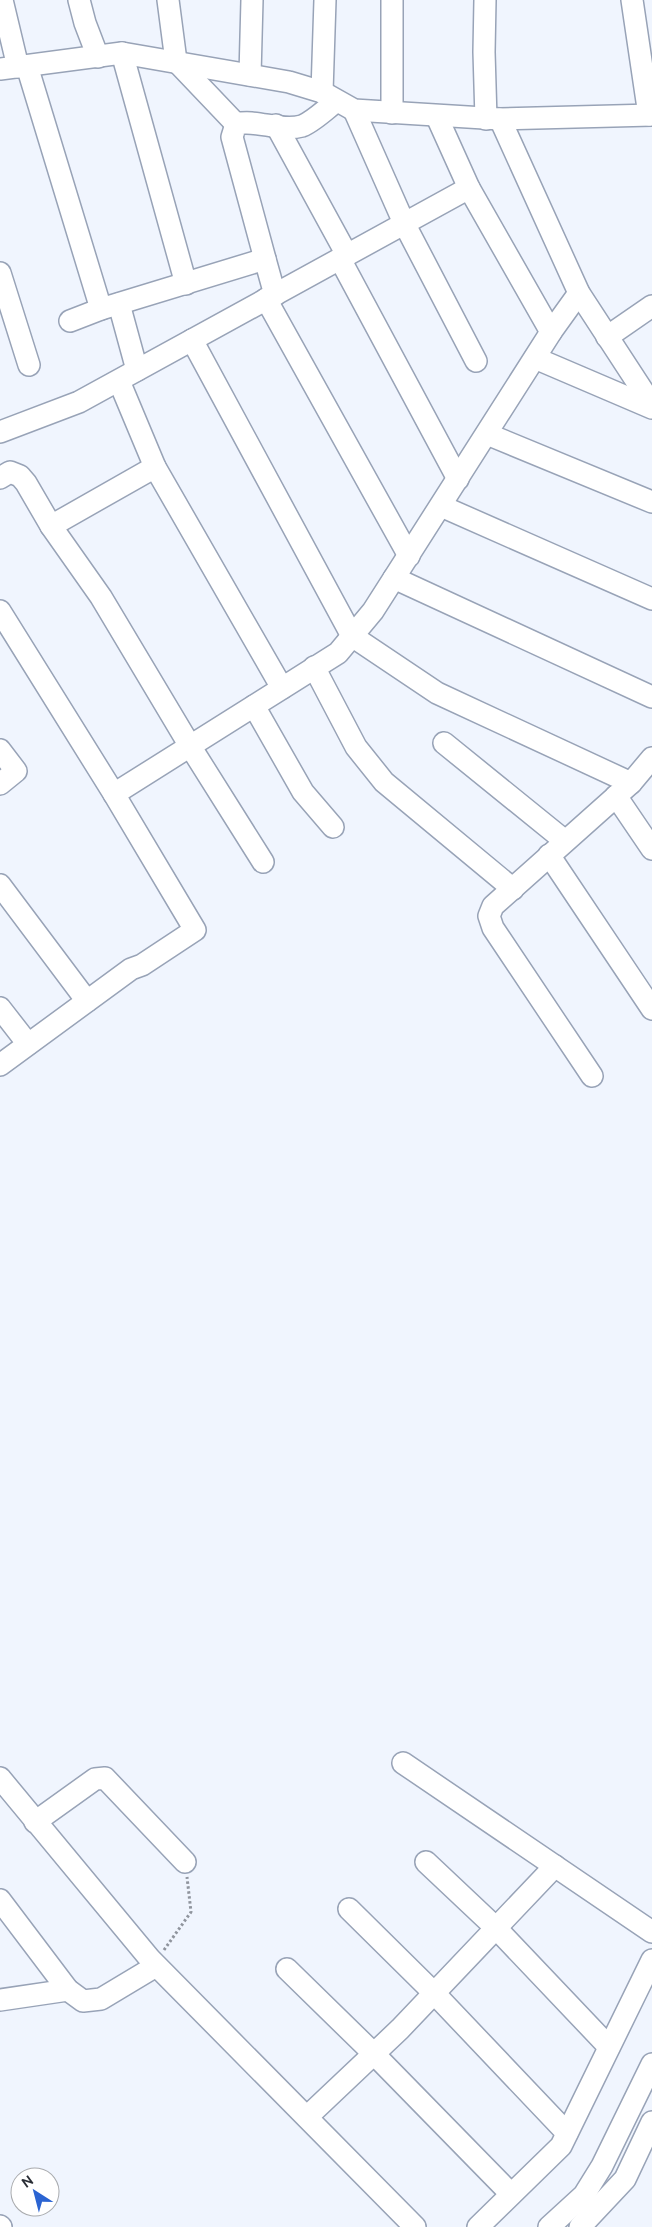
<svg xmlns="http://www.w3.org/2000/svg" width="652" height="2227" font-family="Ubuntu,sans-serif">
<rect width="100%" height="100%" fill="#f0f5fe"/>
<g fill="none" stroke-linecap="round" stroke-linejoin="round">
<defs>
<g id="minor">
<polyline points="2,0 18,67"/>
<polyline points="79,0 85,23 98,57"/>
<polyline points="168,0 176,61 236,124"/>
<polyline points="485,0 484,52 486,119"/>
<polyline points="632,0 649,115"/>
<polyline points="122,53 186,284"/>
<polyline points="27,66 101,309"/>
<polyline points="0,69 122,53 289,82 322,92 354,110 500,119 652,115"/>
<polyline points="250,75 252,0"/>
<polyline points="322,92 325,0"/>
<polyline points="354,110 404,223 476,361"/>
<polyline points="392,113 392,0"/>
<polyline points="500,119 579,293 652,405"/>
<polyline points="276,125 347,255"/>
<path d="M 265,259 L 232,137 L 236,124 C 257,119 280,132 302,126 C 313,122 327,108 337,101"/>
<polyline points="340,259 458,479"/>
<polyline points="0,273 29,365"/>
<polyline points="266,299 409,556"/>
<polyline points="119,304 137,370"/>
<polyline points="70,321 101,309 265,259 275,295"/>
<polyline points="551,332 579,293"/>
<polyline points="607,337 652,306"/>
<polyline points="192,340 352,636 437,693 631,783 493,906 489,916 493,928 592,1076"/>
<polyline points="535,358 652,408"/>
<polyline points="119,381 155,467 282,688"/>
<polyline points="0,432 79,402 469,188"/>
<polyline points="487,434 652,502"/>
<polyline points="0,478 10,472 20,476 26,483 51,526 101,597 190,746 263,862"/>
<polyline points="441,506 652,599"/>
<polyline points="51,526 155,467"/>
<polyline points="394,578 652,697"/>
<polyline points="0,611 114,794 195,930 142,965 131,969 0,1065"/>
<polyline points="314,667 356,747 384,782 513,889"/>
<polyline points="254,706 303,792 333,827"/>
<polyline points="444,743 565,841"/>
<polyline points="0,750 16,771 0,784"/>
<polyline points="631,783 652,758"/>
<polyline points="114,794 338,653 373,611 551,332 469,188 437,117"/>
<polyline points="616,796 652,849"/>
<polyline points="549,855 652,1009"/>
<polyline points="0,885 87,1001"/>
<polyline points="0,1008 28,1044"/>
<polyline points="403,1763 652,1932"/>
<polyline points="0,1778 150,1959 415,2227"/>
<polyline points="35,1822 95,1779 105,1778 185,1862"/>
<polyline points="426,1862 496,1928 609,2047"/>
<polyline points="0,1900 68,1990 83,2001 101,1999 156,1966"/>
<polyline points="349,1909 434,1993 567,2133"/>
<polyline points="287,1969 374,2054 511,2194"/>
<polyline points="0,2000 68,1990"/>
<polyline points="307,2117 400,2029 555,1866"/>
<polyline points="0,2226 1,2227"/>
<polyline points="478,2227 561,2146 652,1960"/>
<polyline points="549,2227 584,2195 602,2166 652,2064"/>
<polyline points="580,2227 625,2179 652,2122"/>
</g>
</defs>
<!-- minor casing -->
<use href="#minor" stroke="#98a3b7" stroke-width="24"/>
<!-- path -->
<polyline stroke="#8f949d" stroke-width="3" stroke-dasharray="2.5 2.5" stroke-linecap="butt" points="164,1950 191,1912 187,1877"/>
<!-- minor -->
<use href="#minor" stroke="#fff" stroke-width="21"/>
</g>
<!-- north arrow -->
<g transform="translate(35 2192) rotate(324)"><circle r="24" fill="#ffffff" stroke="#a9abae"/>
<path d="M0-4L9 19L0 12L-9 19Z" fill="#2b64d2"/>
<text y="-8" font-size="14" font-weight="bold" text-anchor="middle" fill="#292d35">N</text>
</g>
</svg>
